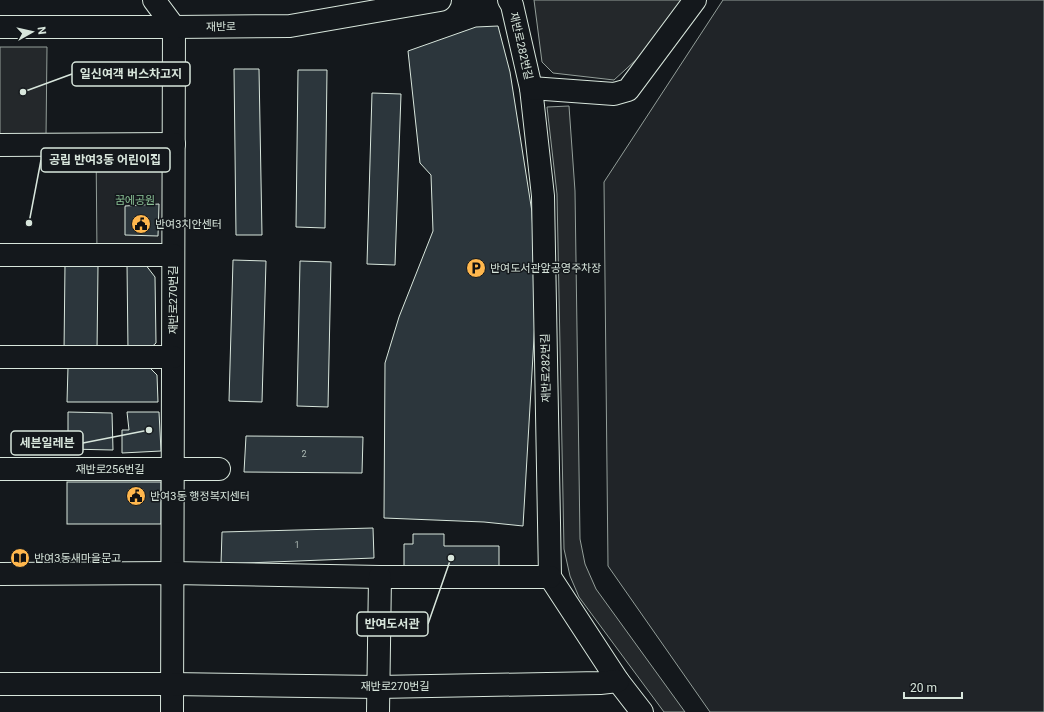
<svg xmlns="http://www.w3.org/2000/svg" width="1044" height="712" font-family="Roboto,'Noto Sans KR',sans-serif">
<rect width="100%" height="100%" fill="#14181c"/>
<!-- green -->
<g fill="#202428" stroke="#939e99">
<polygon points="723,0 1044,0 1044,712 710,712 608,566 604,182"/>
<polygon points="96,144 174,144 173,255 97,255"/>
</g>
<!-- parking -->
<g fill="#24282b" stroke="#939e99">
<polygon points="534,0 684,0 649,48 614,80 553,73 542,62"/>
<polygon points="0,47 47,47 46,137 0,136"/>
<polygon points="569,106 575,191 580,539 585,564 596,589 685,712 664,712 579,597 570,576 564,549 557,194 547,107"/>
</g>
<!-- building -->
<g fill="#2c363c" stroke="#d8e6dc">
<polygon points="498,26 510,72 532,212 536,304 523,526 484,522 384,518 385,363 399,317 433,231 431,175 420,163 408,51 476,27"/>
<polygon points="234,69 259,69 262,235 236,235"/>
<polygon points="298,70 327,70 325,228 296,227"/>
<polygon points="372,93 401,94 395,265 367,264"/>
<polygon points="159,204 158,236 125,235 125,206"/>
<polygon points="233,260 266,261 262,402 229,401"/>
<polygon points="300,261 331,262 328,407 297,406"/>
<polygon points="65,264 98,266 97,351 64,351"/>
<polygon points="127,264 145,264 155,277 156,343 147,351 128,351"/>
<polygon points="68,367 149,367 157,375 158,402 67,402"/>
<polygon points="68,412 112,413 113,450 68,449"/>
<polygon points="127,412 159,412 161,451 122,453 122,430 129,430"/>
<polygon points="246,436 363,437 362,473 244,472"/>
<rect x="67" y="482" width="94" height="42"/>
<polygon points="373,528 374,558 221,564 222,532"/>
<polygon points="413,534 444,534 444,546 499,546 499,570 404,570 404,544 413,544"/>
</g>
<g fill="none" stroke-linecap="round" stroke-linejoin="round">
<defs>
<g id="minor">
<polyline points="154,0 174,27 172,712"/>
<polyline points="509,0 512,5 531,88 543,196 550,577 618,681 642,712"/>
<polyline points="531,88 614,94 628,90 695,0"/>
<polyline points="0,145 174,144"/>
<polyline points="0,255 173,255"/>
<polyline points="0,357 173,357"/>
<polyline points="0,469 219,469"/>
<polyline points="0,574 172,573 380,577 550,577"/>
<polyline points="0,684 172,684 378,687 600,683 618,681"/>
<polyline points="378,712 380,577"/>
</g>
<polyline id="major" points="0,27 174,27 290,26 440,0"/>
</defs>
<!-- minor casing -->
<use href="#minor" stroke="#d8e6dc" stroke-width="24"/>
<!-- major casing -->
<use href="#major" stroke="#d8e6dc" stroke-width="24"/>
<!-- minor -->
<use href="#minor" stroke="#14181c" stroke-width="22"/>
<!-- major -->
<use href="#major" stroke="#14181c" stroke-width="22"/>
</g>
<!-- icons -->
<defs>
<symbol id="civic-disc" viewBox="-11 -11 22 22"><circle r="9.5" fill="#ffb74d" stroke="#14181c"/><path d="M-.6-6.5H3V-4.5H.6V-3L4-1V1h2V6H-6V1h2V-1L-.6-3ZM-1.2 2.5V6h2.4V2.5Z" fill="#111"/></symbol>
<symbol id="parking-disc" viewBox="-11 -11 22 22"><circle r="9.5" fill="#ffb74d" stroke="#14181c"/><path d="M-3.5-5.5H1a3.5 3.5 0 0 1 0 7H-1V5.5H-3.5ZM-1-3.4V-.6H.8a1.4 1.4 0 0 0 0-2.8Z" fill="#111"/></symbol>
<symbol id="library-disc" viewBox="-11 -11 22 22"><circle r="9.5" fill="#ffb74d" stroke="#14181c"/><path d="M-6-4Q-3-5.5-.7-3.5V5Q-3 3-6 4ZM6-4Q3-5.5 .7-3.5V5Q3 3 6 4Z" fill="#111"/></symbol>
</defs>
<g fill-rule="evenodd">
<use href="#civic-disc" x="130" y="213" width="22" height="22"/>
<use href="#parking-disc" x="465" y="257" width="22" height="22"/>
<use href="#civic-disc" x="125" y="485" width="22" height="22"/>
<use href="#library-disc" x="9" y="547" width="22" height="22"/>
</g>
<g text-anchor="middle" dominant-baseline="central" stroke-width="3" stroke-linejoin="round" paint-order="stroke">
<!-- number labels -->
<g font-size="9" fill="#adbab4">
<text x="304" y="454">2</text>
<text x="297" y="545">1</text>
</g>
<!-- street labels -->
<g font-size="11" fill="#d8e6dc" stroke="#14181c">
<text transform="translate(221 27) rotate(-1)">재반로</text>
<text transform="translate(521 46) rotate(77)">재반로282번길</text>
<text transform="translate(173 300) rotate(-90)">재반로270번길</text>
<text transform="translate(546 368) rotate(-91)">재반로282번길</text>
<text x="110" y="469">재반로256번길</text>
<text x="395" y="686">재반로270번길</text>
</g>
<!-- park labels -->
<g font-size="11" fill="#8ac095" stroke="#14181c">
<text x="135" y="200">꿈에공원</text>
</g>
<!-- poi labels -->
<g font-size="11" fill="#d8e6dc" stroke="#14181c" text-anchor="start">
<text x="155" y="224">반여3치안센터</text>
<text x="490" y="268">반여도서관앞공영주차장</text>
<text x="150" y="496">반여3동 행정복지센터</text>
<text x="34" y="558">반여3동새마을문고</text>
</g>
</g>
<!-- callouts -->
<path fill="none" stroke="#d8e6dc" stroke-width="1.5" d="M23 92L72 74M29 223L41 160M149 430L83 443M451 558L428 624"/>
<g fill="#d8e6dc" stroke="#14181c" stroke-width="1.5">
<circle cx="23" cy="92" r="4"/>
<circle cx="29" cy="223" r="4"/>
<circle cx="149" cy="430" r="4"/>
<circle cx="451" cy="558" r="4"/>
</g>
<g fill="#14181c" stroke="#d8e6dc" stroke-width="1.5">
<rect x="72" y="62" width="118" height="24" rx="4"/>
<rect x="41" y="148" width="129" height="24" rx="4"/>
<rect x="11" y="431" width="72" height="24" rx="4"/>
<rect x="357" y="612" width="71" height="24" rx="4"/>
</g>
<g font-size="12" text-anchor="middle" font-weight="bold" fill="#d8e6dc">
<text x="131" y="78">일신여객 버스차고지</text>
<text x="105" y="164">공립 반여3동 어린이집</text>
<text x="47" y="447">세븐일레븐</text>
<text x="392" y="628">반여도서관</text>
</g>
<!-- north arrow -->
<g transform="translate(32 32) rotate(82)" stroke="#14181c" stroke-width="3" paint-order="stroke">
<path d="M0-3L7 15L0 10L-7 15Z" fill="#d8e6dc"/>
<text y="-6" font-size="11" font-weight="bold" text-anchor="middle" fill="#d8e6dc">N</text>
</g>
<!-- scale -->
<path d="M904 692v6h58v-6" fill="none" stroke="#d8e6dc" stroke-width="2"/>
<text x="910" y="692" font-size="12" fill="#d8e6dc" stroke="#14181c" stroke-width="3" paint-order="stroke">20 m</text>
</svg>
